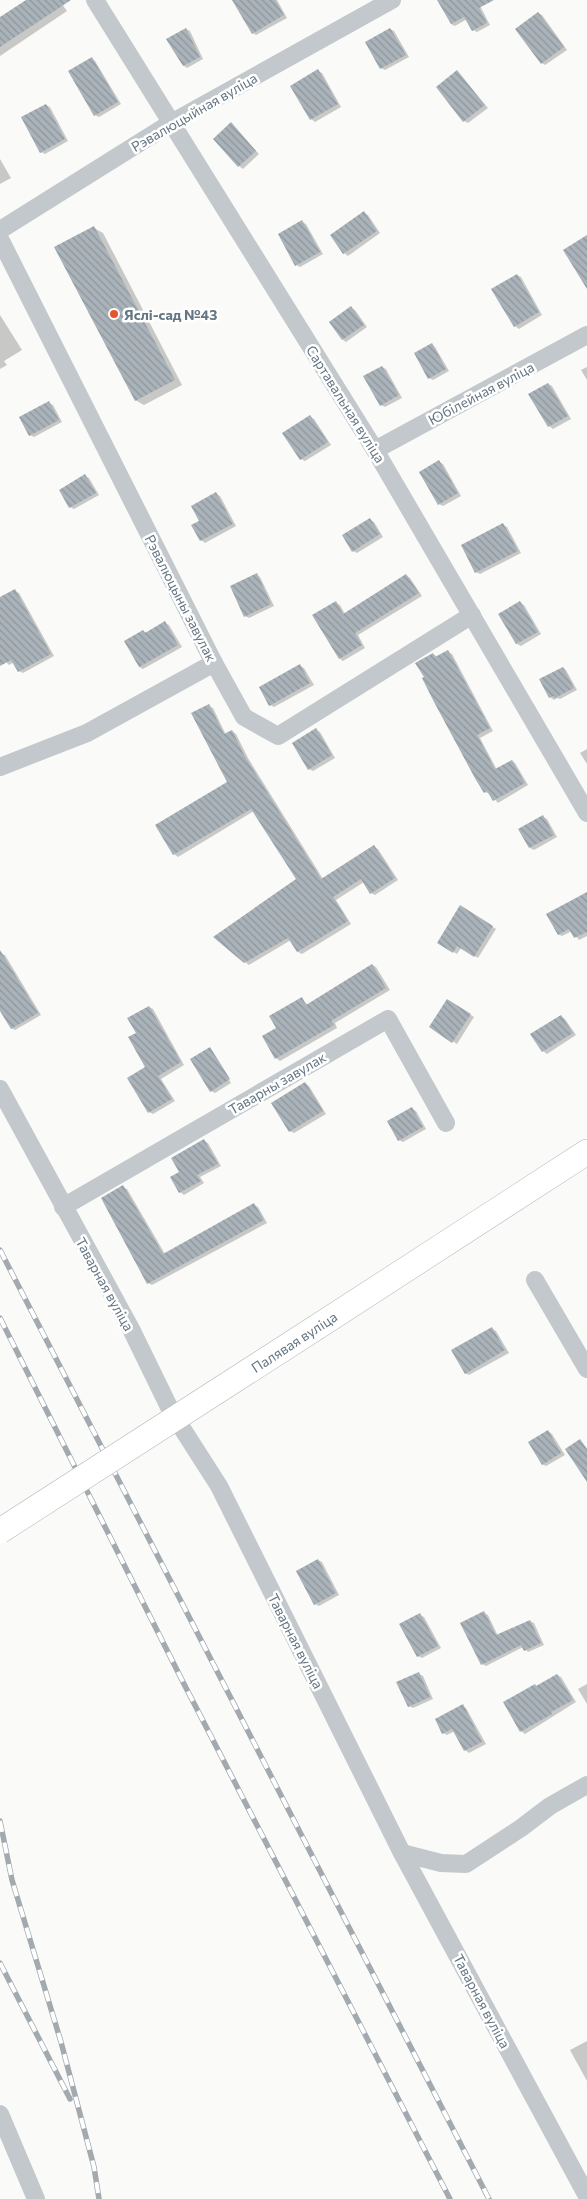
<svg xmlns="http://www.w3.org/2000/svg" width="587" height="2199" font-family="Commissioner,sans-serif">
<defs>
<pattern id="building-back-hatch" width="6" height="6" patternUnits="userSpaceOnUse" patternTransform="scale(1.25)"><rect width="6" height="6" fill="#aab3b9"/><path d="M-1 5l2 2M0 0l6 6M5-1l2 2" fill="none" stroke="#8e969c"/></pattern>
</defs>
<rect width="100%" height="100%" fill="#fafaf8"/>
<!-- shadow -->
<g fill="#0003">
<polygon points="28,0 59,0 67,11 0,56 0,19"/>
<polygon points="234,0 277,0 287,18 256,35 253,33"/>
<polygon points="444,0 477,0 490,25 477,32 473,30 467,19 455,26 451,24"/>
<polygon points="538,13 542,15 567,50 545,65 542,63"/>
<polygon points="186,29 190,31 203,59 187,68 183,65"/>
<polygon points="390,29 394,31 409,57 385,70 381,68"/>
<polygon points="92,59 95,61 121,104 99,117 95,115"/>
<polygon points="318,71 322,73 341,107 315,122 311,119"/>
<polygon points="457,72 488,108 468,123 464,121"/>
<polygon points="46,105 50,107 68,141 45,154 41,152"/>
<polygon points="231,124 259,154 243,169 239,166"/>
<polygon points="0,159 11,178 0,184"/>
<polygon points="364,213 368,215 380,233 348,256 344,253 331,235"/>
<polygon points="302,222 306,224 323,254 300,267 296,265"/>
<polygon points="94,228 103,233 182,385 144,405 135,400"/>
<polygon points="517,275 521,277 542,315 519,329 515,326"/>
<polygon points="351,308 355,310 367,327 346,342 342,339"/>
<polygon points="0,315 22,350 4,361 7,365 0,369"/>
<polygon points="432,345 435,347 449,371 433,380 429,378"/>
<polygon points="382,367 386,369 402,398 385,407 381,405"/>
<polygon points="587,367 587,380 581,370"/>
<polygon points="548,384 552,386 571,419 553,429 549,426"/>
<polygon points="49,403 53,405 62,422 34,437 30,435"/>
<polygon points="310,417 314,419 331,445 305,461 301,459"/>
<polygon points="439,462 443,464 461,496 443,506 439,504"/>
<polygon points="85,476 89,478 99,495 74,509 70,507"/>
<polygon points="216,494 220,496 236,526 205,543 201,540 201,522"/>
<polygon points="370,520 374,522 383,537 357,553 353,551"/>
<polygon points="503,525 507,527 521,553 480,574 476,572"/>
<polygon points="257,575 260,577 274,606 249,618 245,616"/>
<polygon points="406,575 410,578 422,596 358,635 365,648 343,661 339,658 336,603 340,605 345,614"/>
<polygon points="15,591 19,593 54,656 23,673 19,671 14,662 9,665 6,662 0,652 0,599"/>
<polygon points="520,603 524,605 541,634 521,646 517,644"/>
<polygon points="165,623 169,625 182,647 143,669 139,667 143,631 147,633"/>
<polygon points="448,652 452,654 493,731 480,738 497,770 512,761 515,763 528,785 498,803 490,794 485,792 426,677 433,654 438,657"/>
<polygon points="300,666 304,668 314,685 274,707 270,705"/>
<polygon points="563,668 566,670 577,690 560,699 557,698 554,700 550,697"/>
<polygon points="209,706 213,708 226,735 232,731 236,734 248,758 323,879 374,847 378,849 398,880 375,895 371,893 364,882 336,900 351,924 302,954 298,952 291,940 249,965 245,962 298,880 254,811 178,857 174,854 157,826 228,783"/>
<polygon points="316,730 320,732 335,758 313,771 309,769"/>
<polygon points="587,749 587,764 580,753"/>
<polygon points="543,817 547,819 557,837 534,850 530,848 520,830"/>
<polygon points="587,899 587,936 579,940 572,931 562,936 558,934"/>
<polygon points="461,907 496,929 478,958 461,948 457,954 439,943"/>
<polygon points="0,953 5,955 41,1015 15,1030 11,1028 0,1008"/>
<polygon points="372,965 376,967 390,990 335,1023 337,1028 280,1061 276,1058 277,1028 302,999 308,1005"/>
<polygon points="448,1000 474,1017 457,1044 430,1027"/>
<polygon points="149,1007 153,1009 184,1065 161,1079 175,1101 153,1114 149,1112 147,1068 137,1033"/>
<polygon points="561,1016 565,1019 576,1035 547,1054 543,1051"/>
<polygon points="210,1048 231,1083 215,1093 211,1091"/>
<polygon points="305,1083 309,1086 326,1114 294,1133 290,1131"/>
<polygon points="412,1109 416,1111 426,1129 403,1142 399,1140"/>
<polygon points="204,1141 208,1143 221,1166 200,1177 204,1183 184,1195 180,1192"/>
<polygon points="123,1187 127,1189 165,1254 254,1205 258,1207 267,1223 152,1285 148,1283"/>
<polygon points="492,1329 496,1331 509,1353 469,1375 465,1373"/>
<polygon points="548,1431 552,1434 565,1455 546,1466 542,1464"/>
<polygon points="318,1560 322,1562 339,1595 319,1606 315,1604"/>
<polygon points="484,1613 488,1615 498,1636 530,1621 534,1623 544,1645 528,1652 523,1647 486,1666 482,1664"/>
<polygon points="420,1615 424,1617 441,1648 422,1658 418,1656"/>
<polygon points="419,1674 423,1676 433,1699 413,1708 409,1706"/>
<polygon points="557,1675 561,1677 576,1702 525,1734 521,1731 505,1702 535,1685 538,1687"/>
<polygon points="587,1684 587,1704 578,1689"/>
<polygon points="462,1706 466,1708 486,1744 469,1753 465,1750 455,1731 447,1735 443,1733"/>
<polygon points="587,2041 587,2081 570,2050"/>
</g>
<!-- building -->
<g fill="url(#building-back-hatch)">
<polygon points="26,0 71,0 0,47 0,17"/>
<polygon points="232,0 275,0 284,15 252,34"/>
<polygon points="437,0 494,0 479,8 487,23 472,31 464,17 451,24"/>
<polygon points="538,12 564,47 541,64 515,29"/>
<polygon points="186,28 200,57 183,66 166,39"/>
<polygon points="390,28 406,55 380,69 365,42"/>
<polygon points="92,57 118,102 94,116 68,71"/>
<polygon points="318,69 338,104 310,120 290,86"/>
<polygon points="457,70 485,105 463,122 436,87"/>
<polygon points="46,104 65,139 40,153 21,117"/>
<polygon points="231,122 256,151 238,167 213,139"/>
<polygon points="364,211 377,231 343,254 330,235"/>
<polygon points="302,220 320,252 295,266 278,234"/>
<polygon points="94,226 175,380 135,401 54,247"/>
<polygon points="587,235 587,289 563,250"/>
<polygon points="517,274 539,312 514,327 491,289"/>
<polygon points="351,306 364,325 342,340 329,322"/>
<polygon points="432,343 446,369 428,379 414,353"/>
<polygon points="382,366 399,395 380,406 363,376"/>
<polygon points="548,383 568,416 548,427 528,394"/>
<polygon points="49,401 59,420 29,436 19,417"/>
<polygon points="310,415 328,442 300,460 282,433"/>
<polygon points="439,460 458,493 438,505 419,472"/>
<polygon points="85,474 96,493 69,508 59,490"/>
<polygon points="216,492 233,524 200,541 191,525 199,521 191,506"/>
<polygon points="370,518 380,534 352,552 342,535"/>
<polygon points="503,523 518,551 475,573 461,545"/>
<polygon points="257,573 271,604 244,617 230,586"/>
<polygon points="406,574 419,593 355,633 362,645 339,659 312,615 336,601 343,614"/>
<polygon points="15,589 51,654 18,672 11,660 0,666 0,597"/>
<polygon points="520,601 538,632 516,644 498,614"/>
<polygon points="165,621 178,645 139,667 124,641 143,630 145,633"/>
<polygon points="448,650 490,728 477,735 495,769 512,760 525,783 493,801 487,791 484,793 476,780 434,702 422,678 424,677 415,663 433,653 435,657"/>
<polygon points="300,664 310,683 269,706 259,687"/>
<polygon points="563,667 574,688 555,698 554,696 549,698 539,679"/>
<polygon points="209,704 224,734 232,730 244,755 321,879 374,845 395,878 370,894 361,879 333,897 348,921 297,952 288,938 244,963 213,937 296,879 251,809 173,855 155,825 227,782 191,713"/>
<polygon points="316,728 332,755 308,770 292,743"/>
<polygon points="543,815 554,835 529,848 518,829"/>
<polygon points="587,892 587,932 574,938 569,929 558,935 546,914"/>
<polygon points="460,905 493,926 474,957 457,946 453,953 437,943"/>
<polygon points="0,950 38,1013 11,1029 0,1011"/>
<polygon points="372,964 386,988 331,1021 334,1025 275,1059 262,1036 276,1028 269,1016 302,997 306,1005"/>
<polygon points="447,999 471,1014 452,1043 429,1027"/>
<polygon points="149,1006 181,1062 158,1076 172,1099 148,1113 127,1078 145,1067 128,1037 136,1033 127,1018"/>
<polygon points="561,1015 573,1033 542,1052 530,1034"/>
<polygon points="210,1047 230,1079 210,1092 190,1059"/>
<polygon points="305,1082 323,1111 289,1132 271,1103"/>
<polygon points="412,1107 423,1127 398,1141 387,1121"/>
<polygon points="204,1139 218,1164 197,1175 201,1181 179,1193 170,1177 179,1172 171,1158"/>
<polygon points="123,1185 163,1254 254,1203 264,1220 147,1284 101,1198"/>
<polygon points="492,1327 505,1350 465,1374 451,1350"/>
<polygon points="548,1430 561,1453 542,1465 528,1442"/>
<polygon points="580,1439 587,1449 587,1482 565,1449"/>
<polygon points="318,1559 336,1593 314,1605 296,1571"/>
<polygon points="484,1611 496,1635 530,1620 541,1643 524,1651 521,1645 481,1665 460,1623"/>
<polygon points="420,1613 438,1646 417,1657 399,1624"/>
<polygon points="419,1672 430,1697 408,1707 396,1682"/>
<polygon points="557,1674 573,1700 551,1712 552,1714 520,1732 503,1702 535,1684 536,1686"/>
<polygon points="463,1704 482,1742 464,1751 452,1729 442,1734 435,1719"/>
</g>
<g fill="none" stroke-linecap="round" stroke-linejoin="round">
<defs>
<polyline id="secondary" points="317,1327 587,1152"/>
</defs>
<!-- secondary casing -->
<use href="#secondary" stroke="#b3babf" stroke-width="26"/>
<!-- street -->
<g stroke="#c3c8cc" stroke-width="18">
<polyline points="95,0 375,450 587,813"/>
<polyline points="0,230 171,123 392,0"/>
<polyline points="0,239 214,663 244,717 278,736 472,615"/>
<polyline points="375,450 587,335"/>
<polyline points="0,767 87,733 214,663"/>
<polyline points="0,1089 131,1329 171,1411 219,1486 402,1853 587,2196"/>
<polyline points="63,1207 388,1019 446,1123"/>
<polyline points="535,1280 587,1369"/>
<polyline points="402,1853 441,1863 466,1864 521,1828 550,1806 587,1785"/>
<polyline points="0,2114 36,2199"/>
</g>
<!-- secondary -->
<use href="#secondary" stroke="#fff" stroke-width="25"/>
<defs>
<g id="rail">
<polyline points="0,1250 489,2199"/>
<polyline points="0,1318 184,1684 450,2199"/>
<polyline points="0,1821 12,1880 61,2042 94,2167 99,2199"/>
<polyline points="0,1963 70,2099"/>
</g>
</defs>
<!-- rail casing -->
<use href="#rail" stroke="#a2aab0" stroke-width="5.5"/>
<!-- rail -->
<use href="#rail" stroke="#fff" stroke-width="4" stroke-dasharray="11" stroke-linecap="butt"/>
<defs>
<polyline id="secondary-bridge" points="0,1531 317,1327"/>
</defs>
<!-- secondary-bridge casing -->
<use href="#secondary-bridge" stroke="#b3babf" stroke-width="26" stroke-linecap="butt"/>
<!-- secondary-bridge -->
<use href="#secondary-bridge" stroke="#fff" stroke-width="25"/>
</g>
<!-- markers -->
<circle fill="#e4572e" stroke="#fff" stroke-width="2" cx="114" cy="314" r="5"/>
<g text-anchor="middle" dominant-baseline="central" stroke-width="5" stroke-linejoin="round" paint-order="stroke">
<!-- street labels -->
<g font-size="14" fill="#657683" stroke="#fff">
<text transform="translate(194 112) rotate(-30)">Рэвалюцыйная вуліца</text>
<text transform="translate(481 393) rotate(-28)">Юбілейная вуліца</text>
<text transform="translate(346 404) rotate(58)">Сартавальная вуліца</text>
<text transform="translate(181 598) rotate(63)">Рэвалюцыны завулак</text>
<text transform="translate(277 1083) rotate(-30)">Таварны завулак</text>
<text transform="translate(105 1284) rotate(61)">Таварная вуліца</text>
<text transform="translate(294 1342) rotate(-33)">Палявая вуліца</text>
<text transform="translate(296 1641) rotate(63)">Таварная вуліца</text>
<text transform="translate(482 2001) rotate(62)">Таварная вуліца</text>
</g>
<!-- poi labels -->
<g font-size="14" font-weight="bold" fill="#657683" stroke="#fff" text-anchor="start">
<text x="124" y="314">Яслі-сад №43</text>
</g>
</g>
</svg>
